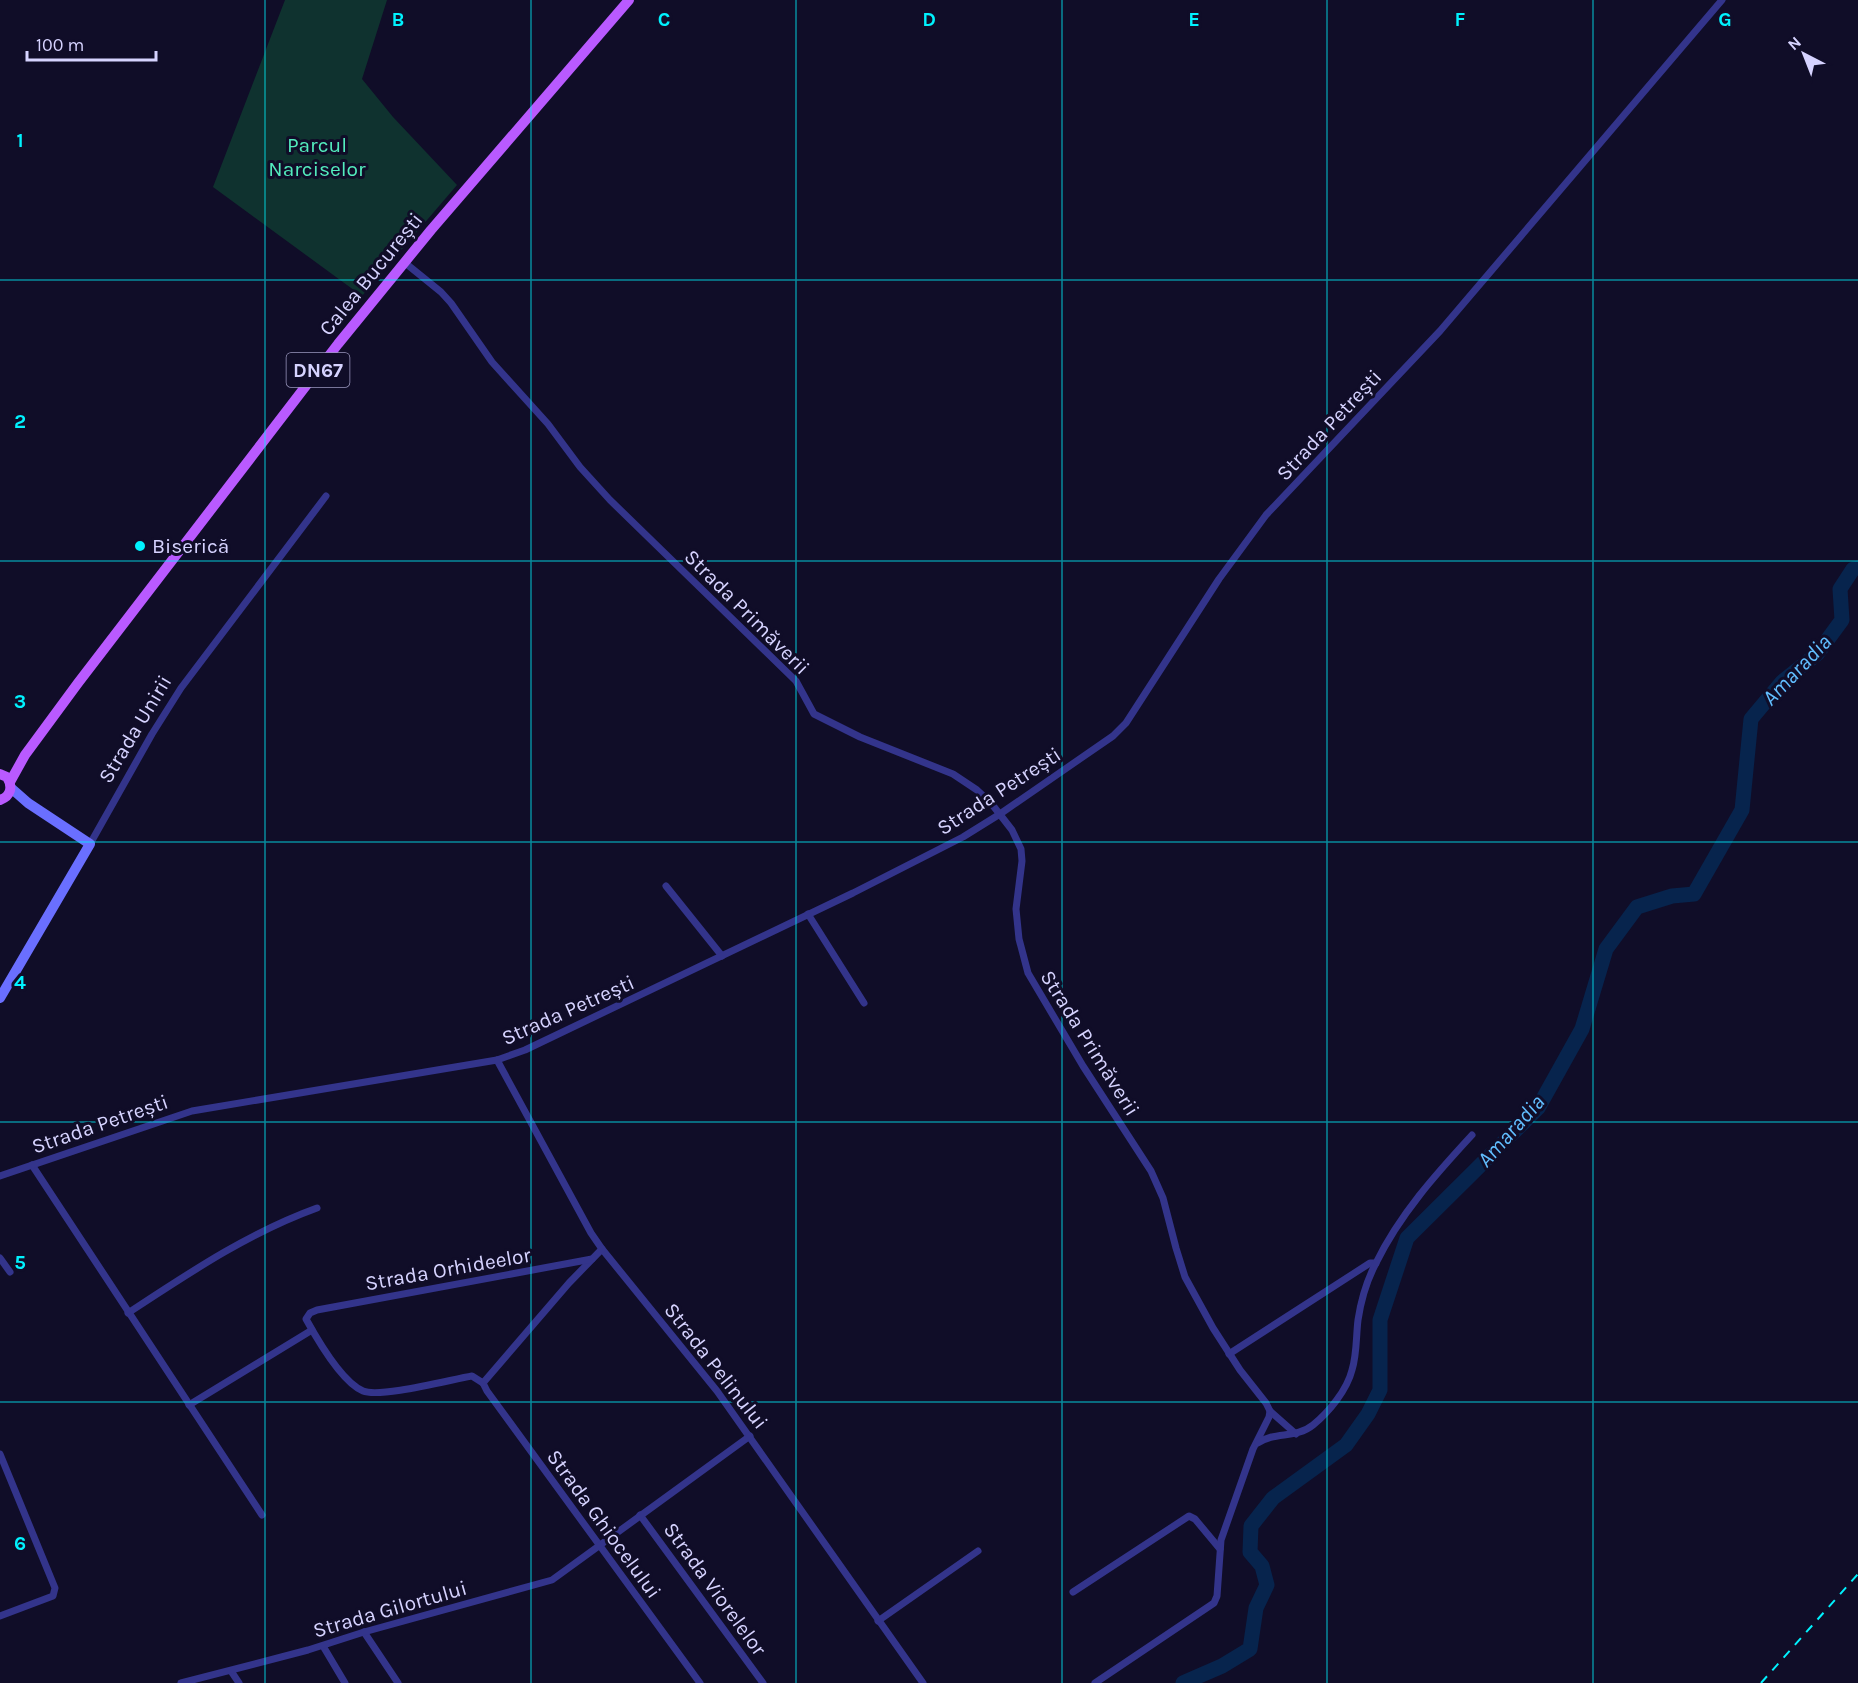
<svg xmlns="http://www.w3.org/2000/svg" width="1858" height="1683" font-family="Karla,sans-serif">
<rect width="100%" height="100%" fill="#100d28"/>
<!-- green -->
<polygon fill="#0f322f" points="285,0 387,0 362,79 393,117 457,185 362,296 213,187"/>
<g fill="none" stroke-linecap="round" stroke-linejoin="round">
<!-- river -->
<polyline stroke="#07244d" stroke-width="15" points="1183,1683 1222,1666 1250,1649 1256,1608 1267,1585 1262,1566 1250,1552 1251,1526 1273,1498 1346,1445 1368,1414 1380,1390 1380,1320 1407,1238 1538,1108 1582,1029 1606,949 1637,907 1672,896 1694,894 1742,810 1751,719 1782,682 1817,654 1842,620 1840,589 1853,569 1858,568"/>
<!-- minor -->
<g stroke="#33348b" stroke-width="7">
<polyline points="404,262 441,292 451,303 492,362 548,424 580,467 610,500 796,681 814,714 860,737 953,774 977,790 991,803 1012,830 1021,849 1022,861 1016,909 1019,939 1028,973 1083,1066 1151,1171 1163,1198 1176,1248 1185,1277 1213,1328 1240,1370 1266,1403 1270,1411 1269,1417 1253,1449 1221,1540 1217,1596 1214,1603 1095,1683"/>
<polyline points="90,844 152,734 181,688 326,496"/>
<polyline points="666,886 722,956"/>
<polyline points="808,914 864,1003"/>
<polyline points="497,1060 591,1233 602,1249 717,1391 923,1683"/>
<polyline points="32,1165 262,1515"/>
<polyline points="0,1176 192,1111 497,1060 525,1050 853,893 963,837 1000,814 1113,736 1126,723 1219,579 1266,515 1440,331 1722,0"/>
<polyline points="602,1249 569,1283 483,1383 487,1391 700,1683"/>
<polyline points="0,1258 10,1272"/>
<path d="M 128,1313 C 189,1273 248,1233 317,1208"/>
<polyline points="1229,1354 1370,1263 1376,1263"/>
<path d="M 483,1383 L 472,1376 C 449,1380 380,1398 363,1391 C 342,1382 317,1339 306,1319 L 310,1313 L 317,1310 L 592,1259"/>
<polyline points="189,1405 312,1330"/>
<polyline points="1270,1411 1296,1434"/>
<path d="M 1258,1443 C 1275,1431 1296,1439 1313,1425 C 1329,1412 1347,1390 1352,1370 C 1357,1354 1356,1336 1358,1320 C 1361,1300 1367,1280 1376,1263 C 1400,1214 1436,1174 1472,1135"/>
<polyline points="0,1454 55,1588 53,1596 0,1616"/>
<polyline points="640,1515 763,1683"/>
<polyline points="1073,1592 1189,1516 1195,1519 1220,1549"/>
<polyline points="878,1621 978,1551"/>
<polyline points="364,1632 398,1683"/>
<polyline points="323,1646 345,1683"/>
<polyline points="231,1671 239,1683"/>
<polyline points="181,1683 308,1650 364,1632 552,1580 750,1436"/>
</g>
<!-- secondary -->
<polyline stroke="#6a6fff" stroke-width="10" points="0,998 90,844 28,803 11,788"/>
<!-- primary -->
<g stroke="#b95aff" stroke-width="10">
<path d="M 0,774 L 7,777 C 13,787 11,796 0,800"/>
<polyline points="10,782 25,755 78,683 338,344 431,230 629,0"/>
</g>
<!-- rail -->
<polyline stroke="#00f2fe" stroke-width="2" stroke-dasharray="9 8" stroke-linecap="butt" points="1761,1683 1858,1574"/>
</g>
<!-- grid -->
<path fill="none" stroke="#00f2fe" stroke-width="1.5" stroke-opacity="0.55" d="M 265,0 L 265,1683M 531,0 L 531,1683M 796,0 L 796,1683M 1062,0 L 1062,1683M 1327,0 L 1327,1683M 1593,0 L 1593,1683M 0,280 L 1858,280M 0,561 L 1858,561M 0,842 L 1858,842M 0,1122 L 1858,1122M 0,1402 L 1858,1402"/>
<!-- markers -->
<circle fill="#00f2fe" stroke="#100d28" stroke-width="2" cx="140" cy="546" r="6"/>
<g text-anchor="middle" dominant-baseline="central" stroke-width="6" stroke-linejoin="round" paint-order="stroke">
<!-- shield labels -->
<rect fill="#100d28" stroke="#9b98be" stroke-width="1.5" x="286.5" y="353" width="63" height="34" rx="4.5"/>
<g font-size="20" font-weight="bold" fill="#d6d3ff">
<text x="318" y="370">DN67</text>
</g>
<!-- park labels -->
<g font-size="21" fill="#53ecbd" stroke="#100d28">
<text x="317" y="145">Parcul<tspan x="317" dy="24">Narciselor</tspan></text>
</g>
<!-- street labels -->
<g font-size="21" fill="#d6d3ff" stroke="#100d28">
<text transform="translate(371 274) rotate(-51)">Calea București</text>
<text transform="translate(1329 425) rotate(-47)">Strada Petrești</text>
<text transform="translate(747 612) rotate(45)">Strada Primăverii</text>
<text transform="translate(135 729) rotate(-59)">Strada Unirii</text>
<text transform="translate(999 791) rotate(-33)">Strada Petrești</text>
<text transform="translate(568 1010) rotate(-24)">Strada Petrești</text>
<text transform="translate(1090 1043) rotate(58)">Strada Primăverii</text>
<text transform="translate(100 1124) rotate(-19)">Strada Petrești</text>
<text transform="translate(448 1269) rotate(-10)">Strada Orhideelor</text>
<text transform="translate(716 1366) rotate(52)">Strada Pelinului</text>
<text transform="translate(604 1524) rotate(54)">Strada Ghiocelului</text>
<text transform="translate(715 1589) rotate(54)">Strada Viorelelor</text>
<text transform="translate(390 1609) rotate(-16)">Strada Gilortului</text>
</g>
<!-- poi labels -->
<g font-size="21" fill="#d6d3ff" stroke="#100d28" text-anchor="start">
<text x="152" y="546">Biserică</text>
</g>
<!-- water labels -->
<g font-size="22" font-style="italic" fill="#61beff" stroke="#100d28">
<text transform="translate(1797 670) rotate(-46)">Amaradia</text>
<text transform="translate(1511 1131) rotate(-48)">Amaradia</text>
</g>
</g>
<g font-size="20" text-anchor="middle" font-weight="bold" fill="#00f2fe" stroke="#100d28" stroke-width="6" stroke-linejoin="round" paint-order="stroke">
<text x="398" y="26">B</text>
<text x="664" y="26">C</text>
<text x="929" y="26">D</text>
<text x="1194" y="26">E</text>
<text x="1460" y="26">F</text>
<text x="1725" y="26">G</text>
<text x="20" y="147">1</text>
<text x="20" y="428">2</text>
<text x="20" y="708">3</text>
<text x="20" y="989">4</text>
<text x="20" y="1269">5</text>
<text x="20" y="1550">6</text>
</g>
<!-- north arrow -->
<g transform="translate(1804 54) rotate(318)" stroke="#100d28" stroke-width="4.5" paint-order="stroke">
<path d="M0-4.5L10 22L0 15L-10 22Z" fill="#d6d3ff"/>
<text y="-9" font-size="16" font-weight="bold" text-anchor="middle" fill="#d6d3ff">N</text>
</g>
<!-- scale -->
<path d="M27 51v9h129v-9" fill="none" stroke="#d6d3ff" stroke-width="3"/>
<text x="36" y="51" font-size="18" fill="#d6d3ff" stroke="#100d28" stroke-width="4.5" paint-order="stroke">100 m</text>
</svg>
